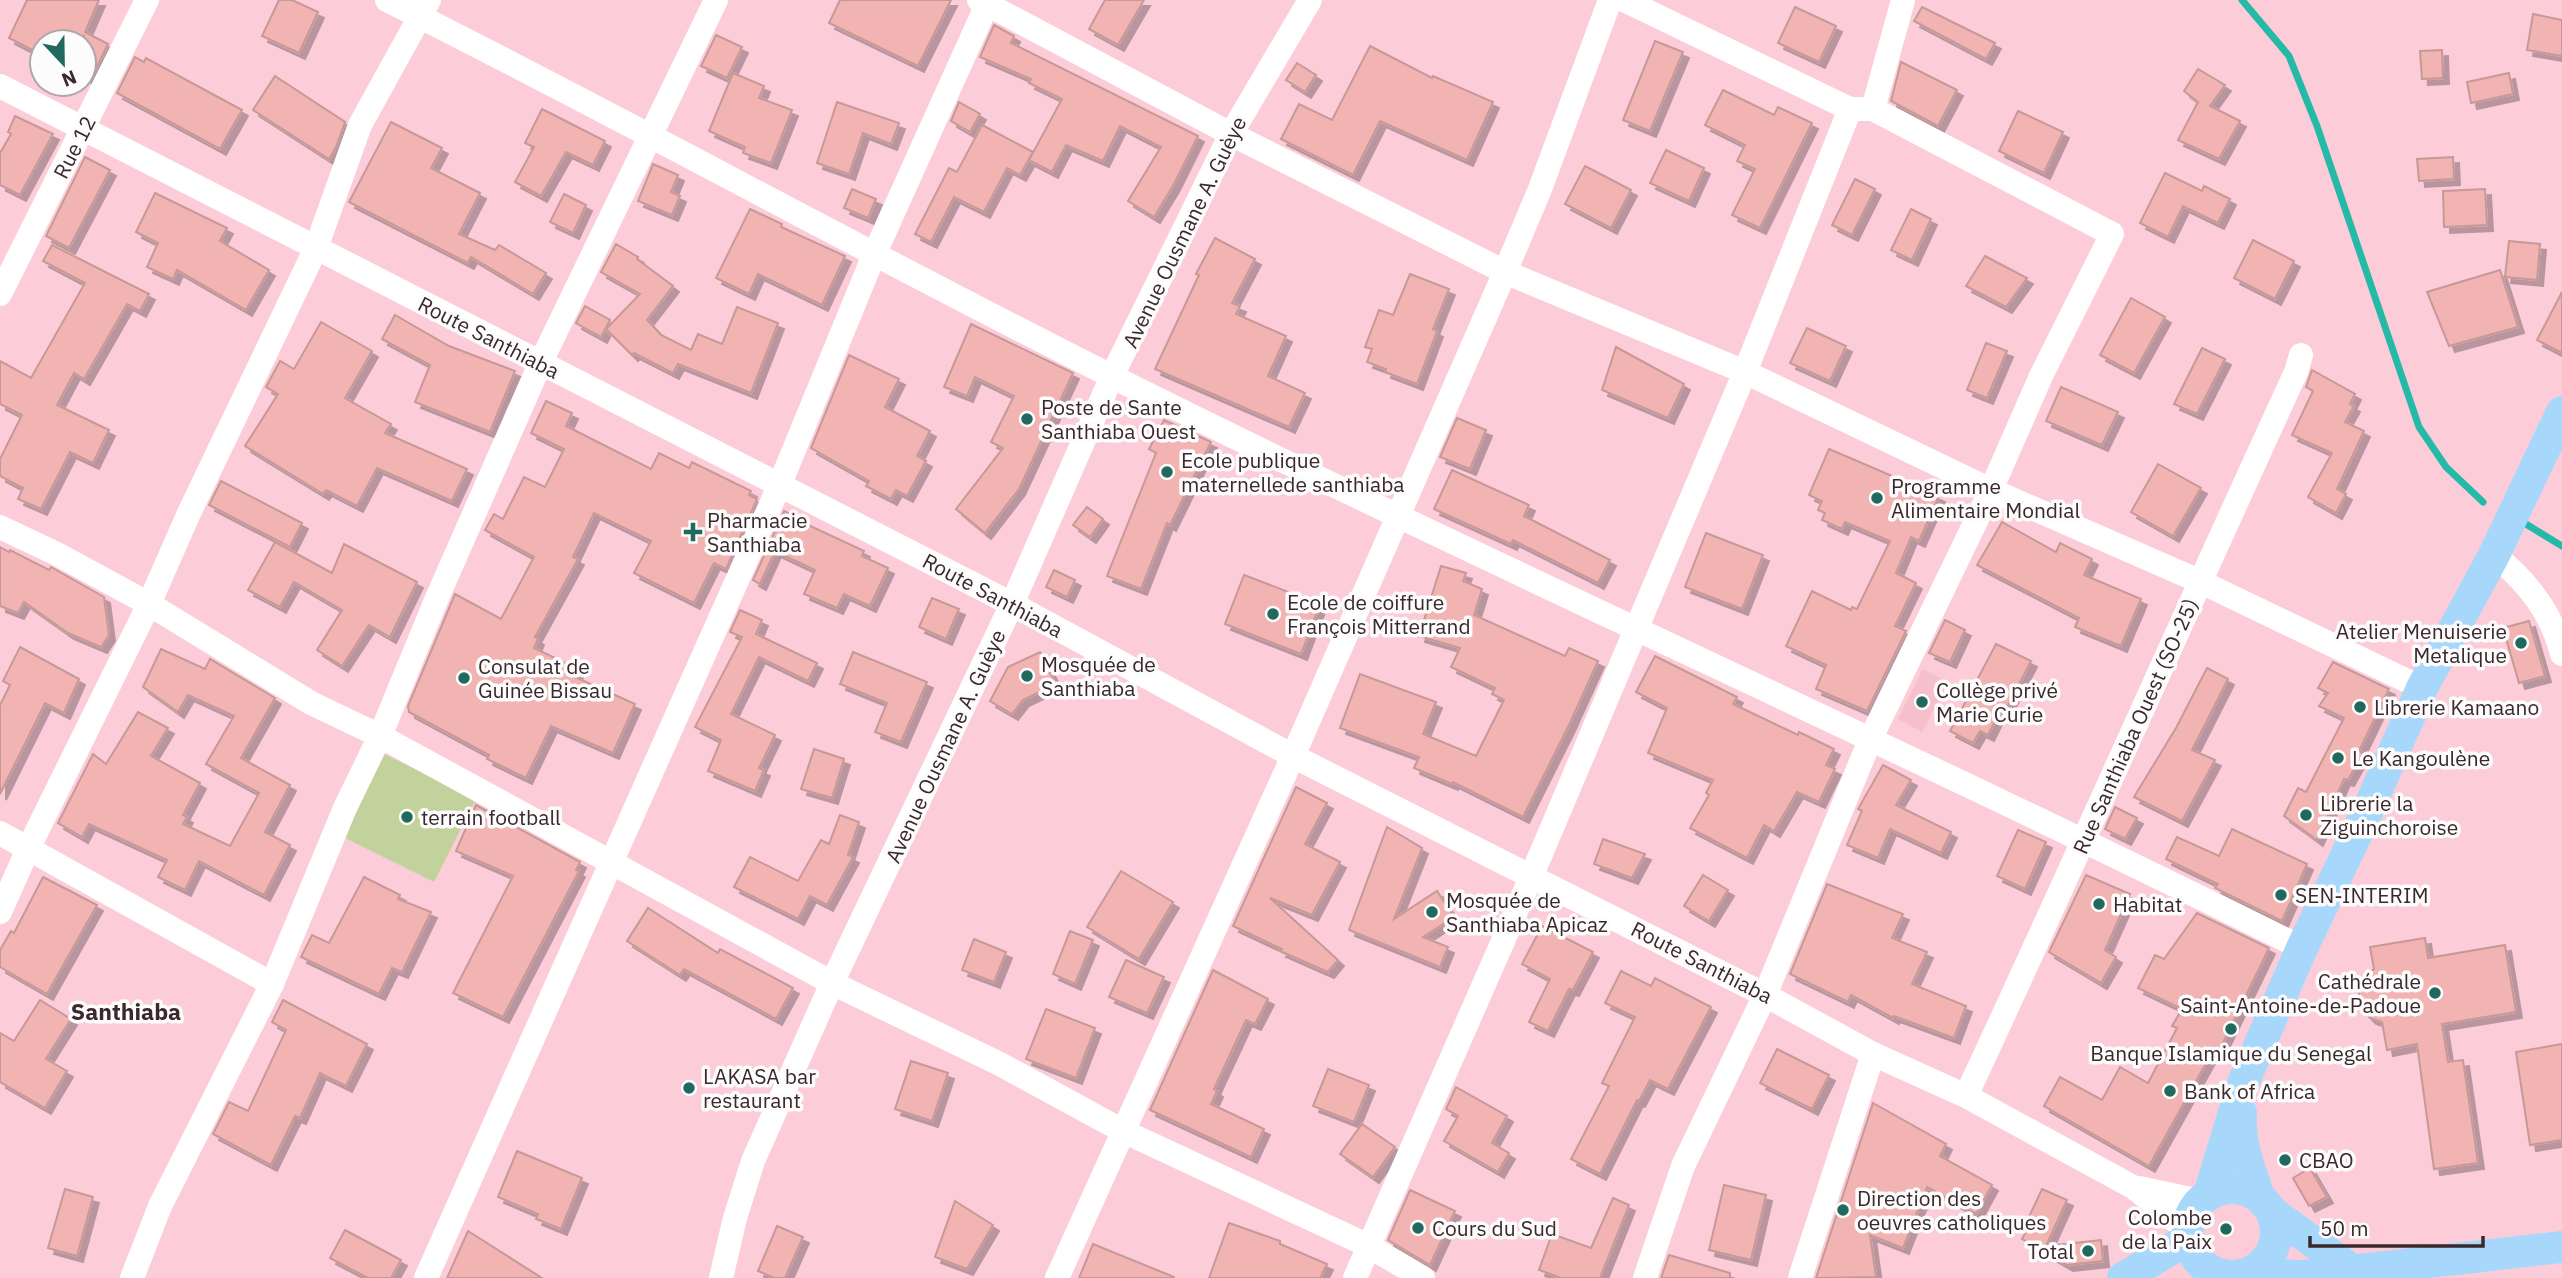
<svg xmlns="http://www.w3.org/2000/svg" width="2562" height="1278" font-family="'IBM Plex Sans',sans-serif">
<defs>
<filter id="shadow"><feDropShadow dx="6" dy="6" stdDeviation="0" flood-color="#0004"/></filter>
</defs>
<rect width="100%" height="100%" fill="#fccdd9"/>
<!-- built -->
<polygon fill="#f5bfcd" points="1923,669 1948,682 1922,732 1898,719"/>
<!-- green -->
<polygon fill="#c1d29c" points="380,752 476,799 434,882 339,835"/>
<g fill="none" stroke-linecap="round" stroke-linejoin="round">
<!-- stream -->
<g stroke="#25baa7" stroke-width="7">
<polyline points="2242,0 2289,56 2317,126 2419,427 2446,467 2483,502"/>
<polyline points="2526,524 2562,546"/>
</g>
</g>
<!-- building -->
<g fill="#f2b4b2" stroke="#c69997" stroke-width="2" filter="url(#shadow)">
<polygon points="27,0 99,0 85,32 108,44 91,79 84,76 84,35 81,42 42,42 42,55 9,38"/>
<polygon points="279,0 292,0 318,12 299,53 262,36"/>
<polygon points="840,0 951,0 918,66 829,23"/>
<polygon points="1105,0 1144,0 1118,45 1089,29"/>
<polygon points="1795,7 1836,26 1819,62 1778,43"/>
<polygon points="1922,7 1995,43 1986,59 1914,21"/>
<polygon points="2533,14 2562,20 2562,56 2527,50"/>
<polygon points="994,25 1014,36 1011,43 1198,136 1173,186 1154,217 1128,201 1161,147 1120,126 1103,161 1066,145 1052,172 1029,160 1062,99 1029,83 1031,79 980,57"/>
<polygon points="716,35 742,47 727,78 701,66"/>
<polygon points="1655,41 1683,52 1650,131 1623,120"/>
<polygon points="1370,46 1432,78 1433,76 1493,102 1467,160 1380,121 1353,175 1281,139 1299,104 1332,120"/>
<polygon points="2442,50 2443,78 2422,79 2420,51"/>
<polygon points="135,57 144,62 146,58 242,110 220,149 117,93"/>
<polygon points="1901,62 1957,90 1938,126 1891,101"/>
<polygon points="1297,63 1316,75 1305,92 1286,80"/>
<polygon points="2198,69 2225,85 2210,106 2240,121 2219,159 2178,140 2198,102 2184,91"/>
<polygon points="733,73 764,86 759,98 792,110 771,163 743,153 745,147 709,131"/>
<polygon points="2509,73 2513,94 2471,103 2467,82"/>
<polygon points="275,76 345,122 336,147 329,159 253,110"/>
<polygon points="1723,90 1774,115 1778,107 1812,123 1760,228 1732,215 1755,169 1737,161 1745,145 1705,125"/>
<polygon points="837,102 899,123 891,144 863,133 849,174 817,163"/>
<polygon points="959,102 980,114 970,132 951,121"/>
<polygon points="542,109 605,141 593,165 566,152 541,196 515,182 534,147 525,143"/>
<polygon points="2018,111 2063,132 2044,173 1999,151"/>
<polygon points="15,116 53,134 20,195 0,185 0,153 11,134 8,132"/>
<polygon points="391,122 442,148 431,168 480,193 459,234 495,250 499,245 546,273 533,294 471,257 468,263 349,202"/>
<polygon points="982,125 1033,152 1020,175 1007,168 984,212 954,197 931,242 915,234 949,168 957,172"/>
<polygon points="1666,150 1704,168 1689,201 1650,183"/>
<polygon points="85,157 110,170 69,248 46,236"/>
<polygon points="2453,157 2454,179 2419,181 2417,159"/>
<polygon points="653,164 678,175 671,192 680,196 672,215 638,201"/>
<polygon points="1585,166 1631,190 1611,228 1565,204"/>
<polygon points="2165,173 2202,191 2204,186 2230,199 2218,223 2183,206 2168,237 2140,223"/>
<polygon points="1855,179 1875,189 1852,235 1832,225"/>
<polygon points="852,189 876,199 868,218 844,208"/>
<polygon points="2485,189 2487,225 2444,227 2443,191"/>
<polygon points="155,193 227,228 220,241 269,270 246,310 177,270 173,279 147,267 158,243 136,232"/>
<polygon points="564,194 586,205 573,233 550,222"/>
<polygon points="750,209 782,224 781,227 845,256 822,305 758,274 749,294 716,278"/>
<polygon points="1911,209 1931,219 1912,260 1891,250"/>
<polygon points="1215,238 1255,259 1232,303 1240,306 1236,314 1286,336 1268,376 1305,393 1289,427 1155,369 1199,275 1196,274"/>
<polygon points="2253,240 2294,261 2275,299 2234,278"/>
<polygon points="2509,241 2540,244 2537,280 2505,277"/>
<polygon points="616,244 638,257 637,259 673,286 647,320 661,335 691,350 698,334 722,344 737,307 778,323 751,393 678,364 673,373 634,353 632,355 606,329 640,294 601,272"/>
<polygon points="52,245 149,294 140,311 127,304 84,379 74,373 57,405 109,430 93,463 70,452 41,509 18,499 23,488 0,476 0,459 22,415 0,404 0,361 31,378 85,283 43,261"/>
<polygon points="1985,256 2027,278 2006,307 1966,286"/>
<polygon points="2500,270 2518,327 2449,346 2427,292"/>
<polygon points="1410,274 1449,289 1433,329 1437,331 1417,384 1385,372 1386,369 1367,362 1372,349 1365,347 1379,310 1393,315"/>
<polygon points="2562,292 2562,353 2537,340"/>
<polygon points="2131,298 2165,317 2134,373 2100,355"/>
<polygon points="585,306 610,320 601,337 576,323"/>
<polygon points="395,315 449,346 515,371 490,432 415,402 430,365 382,339"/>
<polygon points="321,322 372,351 345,398 391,424 385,433 467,469 452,501 377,468 357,506 326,490 323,494 245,446 278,394 266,387 280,361 294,369"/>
<polygon points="971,324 1073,373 1019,489 985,533 956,509 1003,448 991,442 1014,396 975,377 967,396 944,387"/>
<polygon points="1807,328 1846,346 1830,381 1790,363"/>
<polygon points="1986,343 2007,351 1987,398 1967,390"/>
<polygon points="1616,347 1684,384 1668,418 1602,390"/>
<polygon points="2202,348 2225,359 2197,414 2174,404"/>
<polygon points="849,355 899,379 885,407 930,431 917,456 926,461 907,496 896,490 891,499 866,486 869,481 811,448"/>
<polygon points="2312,370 2355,394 2350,404 2354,406 2345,422 2364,431 2337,489 2346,494 2336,513 2308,497 2332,453 2292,435 2313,391 2306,387"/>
<polygon points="2061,387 2118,412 2102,445 2046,421"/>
<polygon points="546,401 572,413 566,426 651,469 659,453 689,468 692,462 751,491 749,495 757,499 726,569 714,563 694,603 634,573 651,541 594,513 573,557 578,559 535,637 538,639 534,648 578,669 575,677 635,704 613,753 551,726 526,778 487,759 489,755 409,712 408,706 455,594 501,619 534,557 485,530 494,514 503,519 524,477 545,487 564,449 531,433"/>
<polygon points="1457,418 1486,430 1470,469 1440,457"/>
<polygon points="1164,420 1211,442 1170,525 1167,523 1141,589 1107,576 1156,453 1149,449"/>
<polygon points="1829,449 1939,496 1919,541 1911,537 1896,573 1916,583 1895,626 1906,631 1867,711 1816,689 1826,665 1786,646 1812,591 1851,610 1852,607 1857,609 1890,541 1845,522 1842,529 1822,520 1825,513 1818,510 1822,501 1809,495"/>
<polygon points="2158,464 2201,488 2173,536 2131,512"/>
<polygon points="1452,470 1529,505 1524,516 1610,560 1598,583 1513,540 1511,544 1434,509"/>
<polygon points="221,481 302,523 290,547 209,505"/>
<polygon points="1087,507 1103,519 1090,537 1073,525"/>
<polygon points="784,511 792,515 791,517 864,551 862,556 888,568 870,606 844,594 837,608 804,594 815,570 775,551 760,584 753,580"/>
<polygon points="2002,522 2056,552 2060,543 2092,559 2084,575 2141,599 2121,646 2075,627 2079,618 1977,565"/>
<polygon points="1706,533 1763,555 1742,609 1685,587"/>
<polygon points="275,542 332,573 344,544 417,582 390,637 369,625 342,666 317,650 342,610 294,582 280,607 248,590"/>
<polygon points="0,547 9,552 10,550 49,570 51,567 104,597 109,635 101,647 68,633 24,602 18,613 0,606"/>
<polygon points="1441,566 1466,573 1463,581 1482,589 1474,615 1565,656 1569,648 1598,661 1569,725 1523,817 1453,782 1452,784 1414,768 1419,757 1340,728 1360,674 1436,702 1423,734 1476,756 1504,700 1492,694 1495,688 1451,667 1460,648 1419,636"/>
<polygon points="1054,570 1075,580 1067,597 1046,587"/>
<polygon points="1244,575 1320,604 1301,654 1225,624"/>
<polygon points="932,598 959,609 946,639 919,627"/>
<polygon points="740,610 762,620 756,634 817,663 808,681 759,657 731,714 775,735 759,768 764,770 755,791 708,771 721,740 695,727 742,637 730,632"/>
<polygon points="1945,620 1965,630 1950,662 1929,653"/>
<polygon points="2529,621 2545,676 2519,683 2503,628"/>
<polygon points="1996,644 2031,661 2004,713 2000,711 1988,735 1980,731 1973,743 1950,731"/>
<polygon points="20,647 79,679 64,713 45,703 0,794 0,705 10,685 3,681"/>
<polygon points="161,649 205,669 210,659 275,698 241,758 290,785 265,832 290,845 264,895 199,861 185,890 158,877 167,860 89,824 82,837 58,823 93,754 106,764 138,712 168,728 151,756 200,783 183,815 187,817 183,824 230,846 259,793 206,764 234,716 188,695 178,712 143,687"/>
<polygon points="853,652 927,682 901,742 875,732 887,703 840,684"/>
<polygon points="1040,652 1056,684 1023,700 1012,714 990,701 1008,667"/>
<polygon points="1655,656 1737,697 1733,704 1798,735 1799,732 1834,749 1826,765 1835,769 1819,802 1797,792 1774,831 1764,825 1747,858 1690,828 1709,795 1706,793 1713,780 1648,753 1667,708 1636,692"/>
<polygon points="2333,662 2389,689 2359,751 2363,753 2348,780 2344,779 2317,840 2284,816 2298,788 2306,792 2344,718 2319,706 2328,693 2318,688"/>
<polygon points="2207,668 2228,679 2192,750 2215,760 2182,821 2134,797 2176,728"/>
<polygon points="814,749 844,759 832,798 801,789"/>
<polygon points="1883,765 1911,780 1896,805 1951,832 1941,853 1890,829 1878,858 1847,845 1862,811 1858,809"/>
<polygon points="1296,787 1327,803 1305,844 1340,862 1312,915 1270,898 1338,960 1328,972 1280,951 1282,949 1233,926"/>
<polygon points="476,805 580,862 576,870 579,871 503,1017 453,993 513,876 456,851"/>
<polygon points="2115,807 2137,818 2125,839 2105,829"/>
<polygon points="840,815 859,822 848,855 853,857 827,905 810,896 798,919 734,887 750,857 798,881 821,840 829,844"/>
<polygon points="1387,827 1422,848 1394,919 1437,891 1454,917 1423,937 1448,947 1440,967 1349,930"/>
<polygon points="2232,829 2307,864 2282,921 2215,888 2218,884 2166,859 2177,837 2219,856"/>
<polygon points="2018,830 2046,842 2025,889 1997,876"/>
<polygon points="1603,839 1645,854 1632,878 1594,864"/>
<polygon points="1121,871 1173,902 1139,959 1087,927"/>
<polygon points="1703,875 1728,890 1709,921 1684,906"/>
<polygon points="2086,875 2130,894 2105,950 2116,957 2101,983 2049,952"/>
<polygon points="43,877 97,905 47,994 0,967 0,950 11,931 14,933"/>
<polygon points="364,877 400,895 398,899 431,912 402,972 392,968 379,994 301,957 312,935 329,943"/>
<polygon points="1827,884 1903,914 1892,938 1927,952 1912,984 1966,1006 1954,1038 1894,1016 1893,1018 1851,995 1848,1002 1790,974"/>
<polygon points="648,908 718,953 720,949 793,988 776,1019 684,969 680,975 627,941"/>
<polygon points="2197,913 2269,948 2220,1049 2215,1047 2149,1166 2044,1106 2060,1077 2102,1100 2120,1067 2148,1083 2177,1028 2172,1026 2182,1009 2138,988 2155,955 2164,959"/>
<polygon points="1542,926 1593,952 1573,990 1569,989 1548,1031 1529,1022 1550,979 1522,964"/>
<polygon points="1070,931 1093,940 1075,984 1053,974"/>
<polygon points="2425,938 2428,958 2505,945 2516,1012 2442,1024 2448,1062 2463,1060 2478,1163 2434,1169 2417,1044 2387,1050 2382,1022 2370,1018 2362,1010 2359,998 2359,988 2365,976 2374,969 2370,947"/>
<polygon points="974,939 1006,952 994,982 962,970"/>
<polygon points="1126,960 1164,977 1147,1013 1109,997"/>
<polygon points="1213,970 1268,999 1255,1024 1246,1020 1214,1089 1217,1091 1211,1104 1264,1129 1251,1157 1150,1110"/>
<polygon points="1621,971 1651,986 1655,978 1711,1007 1668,1089 1650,1080 1639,1101 1637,1100 1600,1174 1571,1159 1609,1086 1602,1083 1635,1017 1605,1003"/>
<polygon points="40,1000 71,1019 46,1059 67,1071 45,1108 0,1082 0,1033 14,1041"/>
<polygon points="283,1000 367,1044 346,1086 320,1073 300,1118 295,1116 271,1165 213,1134 229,1102 248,1111 286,1030 272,1022"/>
<polygon points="1046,1009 1095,1028 1076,1078 1026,1059"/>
<polygon points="2562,1044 2562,1140 2530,1145 2516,1052"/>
<polygon points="1777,1049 1829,1075 1812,1109 1760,1083"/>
<polygon points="911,1061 948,1073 932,1121 895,1109"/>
<polygon points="1328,1069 1369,1085 1354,1122 1313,1106"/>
<polygon points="1456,1087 1507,1116 1492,1143 1509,1153 1498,1172 1444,1141 1458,1116 1446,1109"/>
<polygon points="1873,1103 1946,1144 1940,1156 1992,1185 1976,1214 1927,1187 1903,1248 1870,1235 1876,1277 1816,1278"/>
<polygon points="1362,1124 1395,1147 1373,1177 1340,1154"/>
<polygon points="517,1151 582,1178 561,1229 536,1219 538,1214 498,1197"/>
<polygon points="2310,1168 2327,1197 2309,1206 2293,1178"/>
<polygon points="1724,1185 1766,1195 1751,1260 1709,1250"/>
<polygon points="65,1189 93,1197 77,1256 48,1248"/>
<polygon points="2042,1189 2067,1200 2046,1246 2101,1240 2103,1261 2067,1265 2022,1239 2032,1221 2028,1219"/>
<polygon points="1410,1190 1455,1211 1430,1265 1388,1240"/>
<polygon points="1613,1198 1629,1205 1600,1278 1561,1278 1539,1270 1552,1234 1591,1248"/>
<polygon points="955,1201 993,1225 967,1269 935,1257"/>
<polygon points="1229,1223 1280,1241 1280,1244 1327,1264 1320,1278 1209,1278"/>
<polygon points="777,1226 803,1237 785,1278 774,1278 758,1271"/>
<polygon points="345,1230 401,1260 391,1278 368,1278 330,1258"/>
<polygon points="468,1231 542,1278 447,1278"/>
<polygon points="1093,1244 1174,1277 1174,1278 1079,1278"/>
<polygon points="1669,1255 1730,1273 1730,1278 1661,1278"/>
</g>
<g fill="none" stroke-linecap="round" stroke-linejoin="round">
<!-- minor -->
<g stroke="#fff" stroke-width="24">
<path d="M 387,0 C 630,122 868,254 1111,376 C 1505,573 1908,751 2302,948"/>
<polyline points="979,0 1231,134 1505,272 1745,372 1991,490 2199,581 2422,688"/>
<polyline points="1624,0 1850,109 1873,109 2112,234 2041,376 1991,490 1870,740 1765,995 1683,1166 1645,1278"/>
<polyline points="0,86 1012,604 1293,756 1765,995 1873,1054 1966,1096 2133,1187 2188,1231"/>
<polyline points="1873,109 1903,0"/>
<polyline points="0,294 147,0"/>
<polyline points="0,527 57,554 149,604 311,703 380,736 832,983 1000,1064 1123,1131 1367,1245 1423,1278"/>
<path d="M 2494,555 C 2527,581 2552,612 2562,654"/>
<polyline points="0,833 272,984"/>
<polyline points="0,912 28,849 149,604 189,513 316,248 360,125 429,0"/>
<path d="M 1966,1096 C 2078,856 2185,613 2296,372 L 2301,355"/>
<polyline points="2139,1188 2200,1201"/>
<polyline points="132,1278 160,1206 272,984 345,808 380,736 437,598 540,364 716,0"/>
<polyline points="426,1278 780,484 874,255 989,0"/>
<polyline points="721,1278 735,1218 753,1161 832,983 1012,604 1112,376 1231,134 1310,0"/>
<polyline points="1057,1278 1293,756 1505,272 1540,189 1610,0"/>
<polyline points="1355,1278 1532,875 1745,372 1850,109"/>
<polyline points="1800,1278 1873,1054"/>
</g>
<!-- major -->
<g stroke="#a7d8fb" stroke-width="32">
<path d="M 2241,1113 C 2239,1143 2249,1168 2259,1196"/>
<circle cx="2232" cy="1232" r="44"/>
<polyline points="2209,1195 2243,1083 2302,948 2367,812 2422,688 2494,555 2562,412"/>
<polyline points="2272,1212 2352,1270"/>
<polyline points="2255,1270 2268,1275 2305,1276 2562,1247"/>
<polyline points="2123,1278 2188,1239"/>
</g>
</g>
<!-- markers -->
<g fill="#21695e" stroke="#fcfcfc" stroke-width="2.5">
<circle cx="1027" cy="419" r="7"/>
<circle cx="1167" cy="472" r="7"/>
<circle cx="1877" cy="498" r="7"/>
<path d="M689.5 521.5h7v7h7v7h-7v7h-7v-7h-7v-7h7z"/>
<circle cx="1273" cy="614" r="7"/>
<circle cx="2521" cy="643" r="7"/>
<circle cx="1027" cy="676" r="7"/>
<circle cx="464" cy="678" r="7"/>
<circle cx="1922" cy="702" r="7"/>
<circle cx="2360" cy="707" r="7"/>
<circle cx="2338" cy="758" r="7"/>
<circle cx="2306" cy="815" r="7"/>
<circle cx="407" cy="817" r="7"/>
<circle cx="2281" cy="895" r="7"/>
<circle cx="2099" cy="904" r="7"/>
<circle cx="1432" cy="912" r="7"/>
<circle cx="2435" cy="993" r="7"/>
<circle cx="2231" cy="1029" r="7"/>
<circle cx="689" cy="1088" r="7"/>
<circle cx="2170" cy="1091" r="7"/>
<circle cx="2285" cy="1160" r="7"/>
<circle cx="1843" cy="1210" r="7"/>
<circle cx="1418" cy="1228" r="7"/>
<circle cx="2226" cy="1229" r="7"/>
<circle cx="2088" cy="1251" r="7"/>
</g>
<g text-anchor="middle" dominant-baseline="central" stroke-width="7" stroke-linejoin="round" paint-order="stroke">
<!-- street labels -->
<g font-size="21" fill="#3a282d" stroke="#fcfcfc">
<text transform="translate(74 147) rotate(-63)">Rue 12</text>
<text transform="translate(1184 232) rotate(-64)">Avenue Ousmane A. Guèye</text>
<text transform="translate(489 337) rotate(27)">Route Santhiaba</text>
<text transform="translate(993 595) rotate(28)">Route Santhiaba</text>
<text transform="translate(2135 726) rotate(-66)">Rue Santhiaba Ouest (SO-25)</text>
<text transform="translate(945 746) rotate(-65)">Avenue Ousmane A. Guèye</text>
<text transform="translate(1702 962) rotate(27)">Route Santhiaba</text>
</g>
<!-- poi labels -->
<g font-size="21" fill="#3a282d" stroke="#fcfcfc" text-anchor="start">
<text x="1041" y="407">Poste de Sante<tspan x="1041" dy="24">Santhiaba Ouest</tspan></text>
<text x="1181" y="460">Ecole publique<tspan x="1181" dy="24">maternellede santhiaba</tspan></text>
<text x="1891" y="486">Programme<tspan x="1891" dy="24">Alimentaire Mondial</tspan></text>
<text x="707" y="520">Pharmacie<tspan x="707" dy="24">Santhiaba</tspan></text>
<text x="1287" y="602">Ecole de coiffure<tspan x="1287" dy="24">François Mitterrand</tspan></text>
<text x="2507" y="631" text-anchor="end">Atelier Menuiserie<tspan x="2507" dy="24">Metalique</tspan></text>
<text x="1041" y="664">Mosquée de<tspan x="1041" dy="24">Santhiaba</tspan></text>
<text x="478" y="666">Consulat de<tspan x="478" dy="24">Guinée Bissau</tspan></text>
<text x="1936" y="690">Collège privé<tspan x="1936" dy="24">Marie Curie</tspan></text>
<text x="2374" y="707">Librerie Kamaano</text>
<text x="2352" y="758">Le Kangoulène</text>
<text x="2320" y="803">Librerie la<tspan x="2320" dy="24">Ziguinchoroise</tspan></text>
<text x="421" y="817">terrain football</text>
<text x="2295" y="895">SEN-INTERIM</text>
<text x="1446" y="900">Mosquée de<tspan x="1446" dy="24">Santhiaba Apicaz</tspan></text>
<text x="2113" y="904">Habitat</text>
<text x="2421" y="981" text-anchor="end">Cathédrale<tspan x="2421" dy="24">Saint-Antoine-de-Padoue</tspan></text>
<text x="2231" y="1053" text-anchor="middle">Banque Islamique du Senegal</text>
<text x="703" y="1076">LAKASA bar<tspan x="703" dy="24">restaurant</tspan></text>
<text x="2184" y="1091">Bank of Africa</text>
<text x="2299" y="1160">CBAO</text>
<text x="1857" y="1198">Direction des<tspan x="1857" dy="24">oeuvres catholiques</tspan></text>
<text x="2212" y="1217" text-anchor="end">Colombe<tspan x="2212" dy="24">de la Paix</tspan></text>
<text x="1432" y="1228">Cours du Sud</text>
<text x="2074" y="1251" text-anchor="end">Total</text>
</g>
<!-- neighbourhood labels -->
<g font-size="23" font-weight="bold" fill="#3a282d" stroke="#fcfcfc">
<text x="126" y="1011">Santhiaba</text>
</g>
</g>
<!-- north arrow -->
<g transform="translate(63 63) rotate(158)"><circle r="33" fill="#fcfcfc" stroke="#aea7a9" stroke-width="2"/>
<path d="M0-5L12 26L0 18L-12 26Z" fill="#21695e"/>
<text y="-10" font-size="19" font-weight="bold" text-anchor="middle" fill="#3a282d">N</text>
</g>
<!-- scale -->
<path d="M2310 1236v10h173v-10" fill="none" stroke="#3a282d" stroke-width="3.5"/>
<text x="2320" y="1236" font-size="21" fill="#3a282d" stroke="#fcfcfc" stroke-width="5" paint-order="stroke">50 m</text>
</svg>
